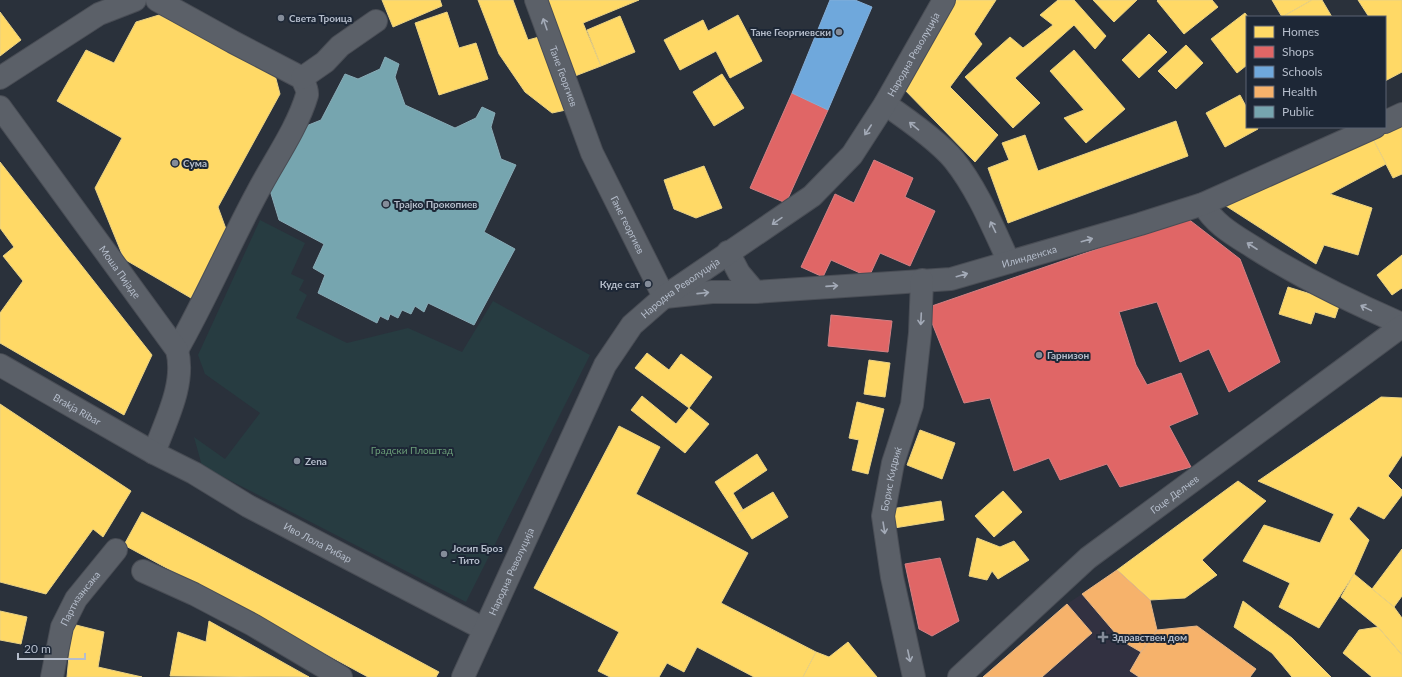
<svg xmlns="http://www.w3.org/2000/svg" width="1402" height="677" font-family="Lato,sans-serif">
<rect width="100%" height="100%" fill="#2a313b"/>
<!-- medical -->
<polygon fill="#323141" points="1082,594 1122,641 1141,652 1130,671 1139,677 1042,677 1092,633 1067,604"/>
<!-- green -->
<polygon fill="#273c41" points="260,220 305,243 291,274 304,280 299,290 307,295 296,318 347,343 408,328 462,352 493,301 590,355 466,602 202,466 194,437 225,459 260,413 205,374 198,355"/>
<!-- homes -->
<g fill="#ffd966" stroke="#e9d184">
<polygon points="382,0 440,0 442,6 393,27"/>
<polygon points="478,0 513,0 528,40 539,37 566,110 552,113 525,92 499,54"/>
<polygon points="544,0 639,0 583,23 601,66 575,76"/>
<polygon points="953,0 996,0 974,34 982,44 950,87 998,135 975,162 901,86"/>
<polygon points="1058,0 1074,0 1106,36 1095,49 1074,25 1015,78 1040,103 1013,128 965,77 1010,37 1023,48 1053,25 1040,15"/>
<polygon points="1093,0 1137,0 1114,22"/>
<polygon points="1158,0 1212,0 1218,7 1184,34 1157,1"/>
<polygon points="1272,0 1312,0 1282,17"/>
<polygon points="1312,0 1322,0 1332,17 1282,17"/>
<polygon points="1358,0 1402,0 1402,72 1385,81 1385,17 1369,17"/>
<polygon points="0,12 21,40 0,56"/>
<polygon points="447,12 459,48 476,43 488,79 439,95 415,23"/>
<polygon points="1245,13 1248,17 1247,65 1237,73 1211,39"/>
<polygon points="159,15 175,22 275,75 280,94 218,207 226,229 191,298 124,259 95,188 122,138 57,101 86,50 114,63 136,22"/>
<polygon points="738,15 762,61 730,78 716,51 680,70 664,40 703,20 708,31"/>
<polygon points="620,16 635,52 601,66 587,30"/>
<polygon points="1149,34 1167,52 1139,78 1122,60"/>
<polygon points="1186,45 1203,63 1176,89 1158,71"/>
<polygon points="1074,50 1125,109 1086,143 1064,118 1084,110 1050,71"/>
<polygon points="722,74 744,108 714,126 693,92"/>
<polygon points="1240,95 1247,108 1247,127 1257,127 1258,129 1225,147 1206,113"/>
<polygon points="1176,121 1188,156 1008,223 988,168 1009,160 1002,143 1025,135 1038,171"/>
<polygon points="1402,125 1402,174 1393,178 1373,139"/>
<polygon points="1373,139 1386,164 1330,194 1372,208 1358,255 1324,245 1316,264 1223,204"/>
<polygon points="0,162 152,355 124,415 0,343 0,313 23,281 3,256 14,247 0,228"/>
<polygon points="704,166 722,208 696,218 674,209 664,180"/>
<polygon points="1402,255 1402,288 1392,295 1377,275"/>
<polygon points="1288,287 1340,303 1335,318 1315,312 1311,324 1279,314"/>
<polygon points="647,353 669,370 681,354 712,377 689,408 635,368"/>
<polygon points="869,360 890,363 885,397 864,394"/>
<polygon points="642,396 676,424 689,408 709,424 685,453 631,410"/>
<polygon points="1381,397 1402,398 1402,455 1388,476 1402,490 1402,495 1384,519 1358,506 1349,519 1369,540 1354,574 1319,628 1279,607 1290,583 1243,561 1264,525 1320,543 1334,514 1258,481"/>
<polygon points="857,402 884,409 868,474 852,470 859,440 849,438"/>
<polygon points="0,404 131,491 103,537 93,529 46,594 0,582"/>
<polygon points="619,426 660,447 636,494 748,553 721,603 816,652 803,677 754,677 697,647 684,672 667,663 659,677 610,677 598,671 619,632 534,588"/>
<polygon points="920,430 955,443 942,479 907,465"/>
<polygon points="757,454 767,470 733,493 743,510 736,514 715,482"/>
<polygon points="1238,481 1266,501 1202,560 1217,575 1185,598 1150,600 1117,570"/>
<polygon points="1003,491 1022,512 994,537 975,516"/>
<polygon points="773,492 788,517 752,539 736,514"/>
<polygon points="941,501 944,520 894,528 891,509"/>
<polygon points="142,512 439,672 436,677 368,677 124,545"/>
<polygon points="977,538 1000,547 1014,541 1029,560 998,579 992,571 987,580 969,576"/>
<polygon points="1402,549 1402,596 1394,607 1372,589"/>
<polygon points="1354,574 1394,607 1402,618 1402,655 1378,627 1341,597"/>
<polygon points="1243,601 1292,638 1331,677 1292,677 1272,653 1234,627"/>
<polygon points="0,611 27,617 21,644 0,640"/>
<polygon points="209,621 309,677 170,676 178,632 206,642"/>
<polygon points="72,624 104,632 98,667 142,677 67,677"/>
<polygon points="1378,627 1402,655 1402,677 1372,677 1343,653 1359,630"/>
<polygon points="848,642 877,677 803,677 816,652 829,657"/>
</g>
<!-- shops -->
<g fill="#e06666" stroke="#d38084">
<polygon points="792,93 828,110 786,203 750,188"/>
<polygon points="874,160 913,178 905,197 935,211 910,266 880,253 869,277 831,260 823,277 801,267 835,194 854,203"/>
<polygon points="1187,218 1240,259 1280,362 1229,392 1209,349 1180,362 1157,302 1119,312 1136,365 1147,385 1181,373 1198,414 1169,426 1191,467 1120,487 1107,464 1060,480 1049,458 1014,471 990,398 964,403 926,308"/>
<polygon points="831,315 892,321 888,352 828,346"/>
<polygon points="940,558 959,621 932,636 919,629 905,564"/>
</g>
<!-- schools -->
<polygon fill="#6fa8dc" stroke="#84aed7" points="830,0 855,0 872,7 828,110 792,93"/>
<!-- health -->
<g fill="#f6b26b" stroke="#e2b588">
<polygon points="1117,570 1150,600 1157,630 1141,652 1122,641 1082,594"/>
<polygon points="1067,604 1092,633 1042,677 983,677"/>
<polygon points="1197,626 1256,669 1250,677 1139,677 1130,671 1141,652 1157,630"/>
</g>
<!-- public -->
<polygon fill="#76a5af" stroke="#89acb7" points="385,57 399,64 395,77 405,105 455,128 476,118 482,107 495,113 491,127 501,159 516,165 484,232 515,249 474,325 428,303 424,312 415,306 411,314 402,310 398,318 390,314 388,320 380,316 377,323 318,293 325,275 313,268 324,244 279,220 269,187 301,128 321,120 345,74 358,79 380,69"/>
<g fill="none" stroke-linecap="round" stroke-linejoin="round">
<defs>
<g id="minor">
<path d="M 157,0 L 233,42 L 302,78 C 304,83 308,90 307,95 C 297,129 273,162 257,193 C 229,245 206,299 177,350"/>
<path id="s1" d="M 536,0 L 592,153 L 664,297"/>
<polyline points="0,78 99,14 135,0"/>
<polyline points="302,78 325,62 340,46 376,21"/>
<path d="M 885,104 C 904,117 940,143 954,160 C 978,190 993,228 1009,262"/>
<path id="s2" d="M 0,107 L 177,350 C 186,384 165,422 154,453"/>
<polyline points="1385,122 1402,114"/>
<path d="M 1203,204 C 1214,224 1234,235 1253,247 C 1300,277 1351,302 1402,324"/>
<polyline points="728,252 739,273 755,292"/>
<path id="s3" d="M 665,297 L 712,292 L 755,292 L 951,279 L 1140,224 L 1203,204 L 1375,127"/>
<path id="s4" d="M 0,365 L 154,453 L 194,473 L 248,506 L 484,629"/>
<polyline points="143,571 194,594 253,625 341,677"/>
<path id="s5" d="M 52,677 L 62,627 L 76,599 L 116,550"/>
<path id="s6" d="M 463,677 L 605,365 L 632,325 L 664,297 L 812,196 L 852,155 L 885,104 L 944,0"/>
<path id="s7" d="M 914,677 L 892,577 L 883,516 L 893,463 L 912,405 L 920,333 L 922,280"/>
<path id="s8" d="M 959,677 L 1088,558 L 1402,326"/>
</g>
</defs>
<!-- minor casing -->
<use href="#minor" stroke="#494d55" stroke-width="24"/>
<!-- minor -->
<use href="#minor" stroke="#5b6068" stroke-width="22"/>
</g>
<!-- one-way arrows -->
<defs><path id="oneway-shaft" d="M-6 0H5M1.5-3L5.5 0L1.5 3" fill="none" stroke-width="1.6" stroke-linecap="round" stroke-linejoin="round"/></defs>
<g stroke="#a3aab7">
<use href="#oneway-shaft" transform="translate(545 24) rotate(-109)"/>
<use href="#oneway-shaft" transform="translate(914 126) rotate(-140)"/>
<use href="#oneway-shaft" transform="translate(868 130) rotate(123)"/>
<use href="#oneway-shaft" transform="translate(777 221) rotate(145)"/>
<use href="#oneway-shaft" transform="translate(993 227) rotate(-116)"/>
<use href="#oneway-shaft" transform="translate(1087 240) rotate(-16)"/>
<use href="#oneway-shaft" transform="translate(1252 246) rotate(-147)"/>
<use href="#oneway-shaft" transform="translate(962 275) rotate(-16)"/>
<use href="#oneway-shaft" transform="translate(832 286) rotate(-4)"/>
<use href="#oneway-shaft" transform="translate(703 293) rotate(-6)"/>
<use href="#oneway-shaft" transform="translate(1366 308) rotate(-154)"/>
<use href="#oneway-shaft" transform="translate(921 319) rotate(93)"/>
<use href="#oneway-shaft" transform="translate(884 528) rotate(81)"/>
<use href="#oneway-shaft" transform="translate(909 656) rotate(78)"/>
</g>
<!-- markers -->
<g fill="#848c99" stroke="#1d2736" stroke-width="1.5">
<circle cx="281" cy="18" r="4"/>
<circle cx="839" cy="32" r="4"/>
<circle cx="175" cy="163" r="4"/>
<circle cx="386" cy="204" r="4"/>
<circle cx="648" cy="284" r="4"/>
<circle cx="1039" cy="355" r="4"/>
<circle cx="297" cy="461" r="4"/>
<circle cx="444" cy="554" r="4"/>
<path d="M1101 631h4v4h4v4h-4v4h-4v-4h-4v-4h4z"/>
</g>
<g text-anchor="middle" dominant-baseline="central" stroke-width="4" stroke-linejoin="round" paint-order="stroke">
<!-- poi labels -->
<g font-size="10" font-weight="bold" fill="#b5bdcb" stroke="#1d2736" text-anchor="start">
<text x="289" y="18">Света Троица</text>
<text x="831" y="32" text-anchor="end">Тане Георгиевски</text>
<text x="183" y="163">Сума</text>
<text x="394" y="204">Трајко Прокопиев</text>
<text x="640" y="284" text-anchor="end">Куде сат</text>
<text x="1047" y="355">Гарнизон</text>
<text x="305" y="461">Zena</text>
<text x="452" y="548">Јосип Броз<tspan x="452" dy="12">- Тито</tspan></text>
<text x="1112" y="637">Здравствен дом</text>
</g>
<!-- street labels -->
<g font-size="10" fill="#b5bdcb" stroke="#1d2736">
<text stroke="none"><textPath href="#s6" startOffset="788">Народна Револуција</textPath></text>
<text stroke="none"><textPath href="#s1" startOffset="81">Тане Георгиев</textPath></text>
<text stroke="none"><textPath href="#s1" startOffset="243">Гане георгиев</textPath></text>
<text stroke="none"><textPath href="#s3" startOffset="368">Илинденска</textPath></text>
<text stroke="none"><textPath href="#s2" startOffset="204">Моша Пијаде</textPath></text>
<text stroke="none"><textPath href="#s6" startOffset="452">Народна Револуција</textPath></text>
<text stroke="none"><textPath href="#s4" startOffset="89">Brakja Ribar</textPath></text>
<text stroke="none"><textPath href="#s7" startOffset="202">Борис Кидриќ</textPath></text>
<text stroke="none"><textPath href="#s8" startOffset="283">Гоце Делчев</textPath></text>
<text stroke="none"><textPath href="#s4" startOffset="364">Иво Лола Рибар</textPath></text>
<text stroke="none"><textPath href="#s6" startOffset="116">Народна Револуција</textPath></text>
<text stroke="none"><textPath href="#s5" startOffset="85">Партизансака</textPath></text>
</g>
<!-- park labels -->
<g font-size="10" fill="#6b9d78" stroke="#1d2736">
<text x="412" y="450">Градски Плоштад</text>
</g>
</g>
<!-- legend -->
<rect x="1246" y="16" width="140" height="112" fill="#1d2736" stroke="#5a6372"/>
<rect x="1254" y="26" width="20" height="12" fill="#ffd966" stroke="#5a6372"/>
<text x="1282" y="36" font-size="12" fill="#b5bdcb">Homes</text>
<rect x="1254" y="46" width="20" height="12" fill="#e06666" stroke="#5a6372"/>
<text x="1282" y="56" font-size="12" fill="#b5bdcb">Shops</text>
<rect x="1254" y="66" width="20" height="12" fill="#6fa8dc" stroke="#5a6372"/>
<text x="1282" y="76" font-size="12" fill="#b5bdcb">Schools</text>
<rect x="1254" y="86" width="20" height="12" fill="#f6b26b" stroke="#5a6372"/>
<text x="1282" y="96" font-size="12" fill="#b5bdcb">Health</text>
<rect x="1254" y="106" width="20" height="12" fill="#76a5af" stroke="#5a6372"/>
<text x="1282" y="116" font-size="12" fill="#b5bdcb">Public</text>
<!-- scale -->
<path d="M18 653v6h67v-6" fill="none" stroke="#b5bdcb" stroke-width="2"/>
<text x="24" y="653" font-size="12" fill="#b5bdcb" stroke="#1d2736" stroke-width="3" paint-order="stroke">20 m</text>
</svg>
